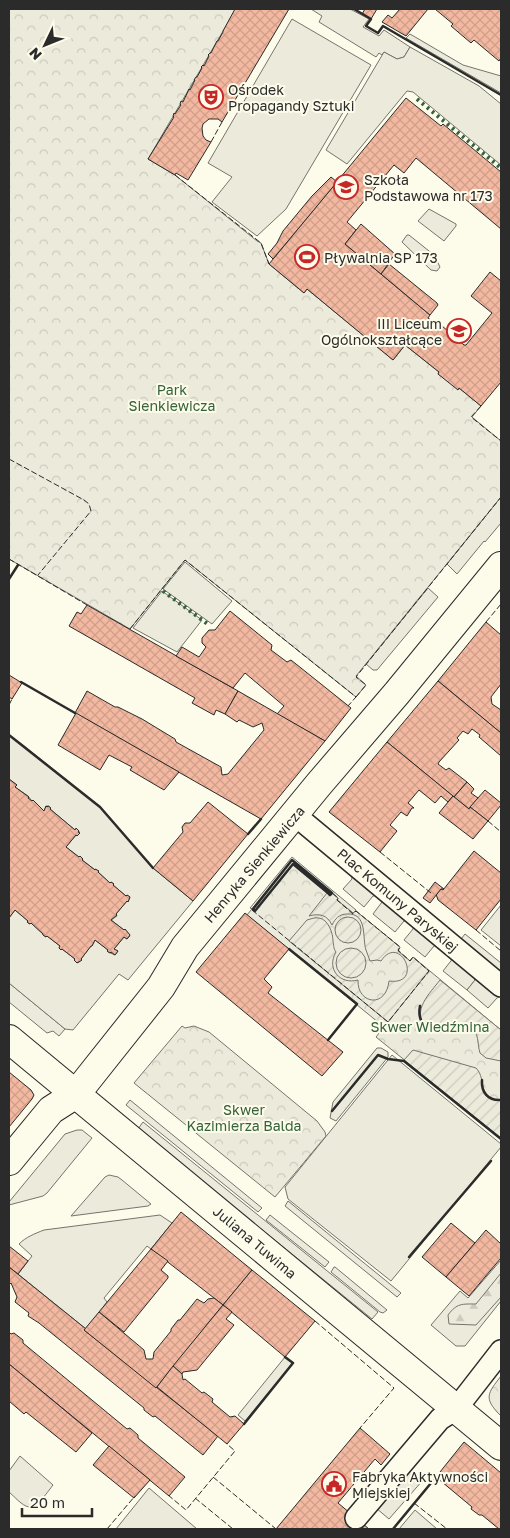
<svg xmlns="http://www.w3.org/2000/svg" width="510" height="1538" font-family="'Golos Text',sans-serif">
<defs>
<pattern id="forest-firs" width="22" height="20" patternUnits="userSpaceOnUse" patternTransform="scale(1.25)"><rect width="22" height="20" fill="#ecebdb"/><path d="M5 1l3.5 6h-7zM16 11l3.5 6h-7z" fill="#cbcabc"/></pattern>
<pattern id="park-crowns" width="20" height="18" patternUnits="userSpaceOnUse" patternTransform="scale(1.25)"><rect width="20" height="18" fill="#ecebdb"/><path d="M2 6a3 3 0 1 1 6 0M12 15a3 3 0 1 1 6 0" fill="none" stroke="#cbcabc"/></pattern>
<pattern id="garden-furrows" width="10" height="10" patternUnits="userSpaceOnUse" patternTransform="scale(1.25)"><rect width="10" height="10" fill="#ecebdb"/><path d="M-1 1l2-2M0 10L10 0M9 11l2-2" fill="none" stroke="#cbcabc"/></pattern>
<pattern id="building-cross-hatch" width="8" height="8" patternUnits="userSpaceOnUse" patternTransform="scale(1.25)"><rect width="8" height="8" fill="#f2b8a0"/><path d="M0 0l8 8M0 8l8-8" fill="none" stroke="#d09e8a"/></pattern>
</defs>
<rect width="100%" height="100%" fill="#fdfbea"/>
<!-- grass -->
<g fill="#ecebdb" stroke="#74746e">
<polygon points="311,9 350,9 369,19 363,27 379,36 384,30 410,47 404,57 397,59 384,52 382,55 379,53 376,57 319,22 322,16"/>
<polygon points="292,19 371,65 286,209 257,236 212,202 232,177 208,163"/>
<polygon points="410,34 463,65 501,76 501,93 406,38"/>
<polygon points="429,209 456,224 456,226 444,241 418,221"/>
<polygon points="407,235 409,235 434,255 440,267 437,271 431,270 402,242"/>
<polygon points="501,497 501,523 485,542 484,541 457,574 447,564"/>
<polygon points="428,588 438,597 377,670 373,670 366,664"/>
<polygon points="162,591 202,620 177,652 133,628"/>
<polygon points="292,857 356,910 353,914 337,900 338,898 292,860 253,909 250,908"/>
<polygon points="501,905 501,946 481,930"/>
<polygon points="465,934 501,963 501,972 461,939"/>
<polygon points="454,957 475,974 475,980 467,990 443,971"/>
<polygon points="9,983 65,1029 59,1036 53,1031 47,1033 9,1002"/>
<polygon points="377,1048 381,1048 388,1052 388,1057 336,1121 330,1118 333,1102"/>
<polygon points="130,1100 262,1208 258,1212 126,1105"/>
<polygon points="77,1130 82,1130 92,1138 47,1193 43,1196 9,1205 9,1202 65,1134"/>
<polygon points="109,1175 118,1177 122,1180 151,1204 148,1206 71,1216 105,1177"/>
<polygon points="288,1201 401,1293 397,1297 285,1206"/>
<path d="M 160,1215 L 172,1223 L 151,1249 L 147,1246 L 104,1298 L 107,1302 L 86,1329 L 18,1274 L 32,1256 L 19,1244 C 26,1237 34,1234 44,1230 Z"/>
<polygon points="270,1215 329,1262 325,1267 266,1220"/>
<polygon points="501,1260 501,1301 465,1346 456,1346 431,1325 460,1291 468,1298"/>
<polygon points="334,1267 335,1267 387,1310 383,1313 380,1312 331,1272"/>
<polygon points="285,1357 293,1363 245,1421 238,1415"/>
<path d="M 20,1456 L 53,1485 C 49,1490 37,1508 29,1507 C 22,1506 14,1496 9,1492 L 9,1471 Z"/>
</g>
<!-- forest -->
<path fill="url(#forest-firs)" stroke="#74746e" d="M 501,1273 L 501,1297 L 476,1325 L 449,1324 L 448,1315 C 457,1303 462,1304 476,1304 Z"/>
<!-- park -->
<g fill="url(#park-crowns)" stroke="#74746e">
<polygon points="9,9 236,9 148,159 175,175 257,241 261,243 269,264 304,293 307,289 393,360 405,345 439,372 438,374 459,388 481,406 472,417 501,441 501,497 356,676 366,685 356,697 185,560 130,629 9,559"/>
<polygon points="292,860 338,898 337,900 353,913 356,911 400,947 398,951 410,961 413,957 501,1030 501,1138 376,1037 384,1027 247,915"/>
<polygon points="182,1026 185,1028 194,1026 209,1032 317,1121 325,1132 326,1136 275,1197 134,1083"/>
<path d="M 501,1376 L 501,1413 L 500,1415 C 483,1398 488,1393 501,1376 Z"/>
</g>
<!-- garden -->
<g fill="url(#garden-furrows)" stroke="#74746e">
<path d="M 292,860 L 338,898 L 337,900 L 353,913 L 356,911 L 400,947 L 398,951 L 410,961 L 413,957 L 429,971 L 388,1022 L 289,941 L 307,920 C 311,919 315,917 319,918 C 328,919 333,933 333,941 C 334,945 333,948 336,952 C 326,969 340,985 358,980 C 357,1004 386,1009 389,981 C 425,986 400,932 381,961 L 377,960 L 370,961 C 369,957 367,954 366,950 C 362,938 368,913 347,914 C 339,914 335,919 332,925 C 327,915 320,913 309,916 L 327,893 L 293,864 L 255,911 L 253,909 Z"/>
<circle cx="348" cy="930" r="13"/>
<circle cx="351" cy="963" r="15"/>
<path d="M 440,980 L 501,1030 L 501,1061 L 486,1058 L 480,1053 C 477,1044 480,1032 469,1026 C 458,1020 451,1032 440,1032 C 435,1032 430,1031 426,1027 C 411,1011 430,993 440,980 Z"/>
<path d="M 413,1050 L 476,1068 C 488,1080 475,1101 501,1100 L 501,1138 L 404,1060 Z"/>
</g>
<!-- parking -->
<g fill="#eceadb" stroke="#74746e">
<polygon points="410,47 479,86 501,104 501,165 413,92 407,91 347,164 326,150 384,52 397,59 404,57"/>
<polygon points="185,562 232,601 212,624 163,589"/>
<polygon points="9,735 23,745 100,807 153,868 193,901 128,980 119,974 73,1030 65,1029 9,983 9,918 15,910 28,921 27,922 29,924 31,923 43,934 43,935 46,937 47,936 60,946 59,948 61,950 62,949 75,959 74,960 77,963 79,962 81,960 81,959 91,946 92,946 95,940 108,950 108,952 115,955 118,951 114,949 124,937 127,939 130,936 125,929 124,930 111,920 117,916 116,914 127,901 128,902 130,897 127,895 126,896 113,885 114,884 111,882 110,883 98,872 98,871 96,869 95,870 66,847 76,835 79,833 79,831 76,829 75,830 50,809 49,806 46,806 44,811 33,800 32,801 28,796 15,787 17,785 9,779"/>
<polygon points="351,873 378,895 373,896 364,907 343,889 352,879"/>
<polygon points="382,899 409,920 404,921 395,932 373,914 382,902"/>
<polygon points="413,924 439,945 434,946 425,957 404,940 413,929"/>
<polygon points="475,974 501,996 497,998 488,1008 467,990 475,980"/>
<polygon points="392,1055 501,1144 501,1147 391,1281 288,1199 285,1187"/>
<polygon points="143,1122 378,1312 372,1319 138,1129"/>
<polygon points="410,1469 423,1480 389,1519 376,1508"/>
<polygon points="149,1488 197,1529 116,1529"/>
<polygon points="415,1510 437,1529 399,1529"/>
</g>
<!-- building -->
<g fill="url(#building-cross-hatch)" stroke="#2b2b2b">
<polygon points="235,9 289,9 222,122 218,119 209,119 203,124 202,128 203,136 206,140 211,142 188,180 176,173 175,175 148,159 174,117 173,116 174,113 175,114 181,105 180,104 181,101 183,102 189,89 190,90 195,80 194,80 196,77 197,77 202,68 201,67 203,65 204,66 209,56 208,55 210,53 211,53 217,41 218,41 223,32 223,31"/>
<polygon points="365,9 377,9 371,19 362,14"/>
<polygon points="400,9 428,9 406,36 382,22 388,15 392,18"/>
<polygon points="435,9 501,9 501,58 499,61 474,40 471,43 451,26 453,24"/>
<polygon points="406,98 441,126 443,124 501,172 501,229 416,158 404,173 394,165 347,222 356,230 345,244 430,315 428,318 439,326 441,325 464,345 466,345 492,313 471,296 490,272 501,281 501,382 481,406 459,388 458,390 438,374 439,372 405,345 393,360 307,289 304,293 269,264"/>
<polygon points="331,177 337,182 273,259 268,254 277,243 283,231 312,196"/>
<polygon points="361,224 395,254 381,274 345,244"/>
<polygon points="389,264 437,303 438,305 430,315 381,274"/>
<polygon points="87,605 238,691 225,714 216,710 214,715 192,703 195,698 69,626 77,612 81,614"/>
<polygon points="230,611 272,645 271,650 287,662 291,660 351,708 325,741 277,714 284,706 245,673 233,688 176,656 182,647 199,657 206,647 202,643 202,638 209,630 215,630"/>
<polygon points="486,622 501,635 501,684 491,697 492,704 501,710 501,733 438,681"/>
<polygon points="9,675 22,683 12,699 9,697"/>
<polygon points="438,681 501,733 501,756 479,737 480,735 472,729 468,734 463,731 457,738 459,740 439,762 438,764 446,770 449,768 467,782 454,797 387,742"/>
<polygon points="87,691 115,707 118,707 142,719 175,739 176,742 221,767 222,775 228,774 264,730 262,723 253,727 239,720 237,722 225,714 238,691 325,741 261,819 75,713"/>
<polygon points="76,713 179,772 164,790 130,770 132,767 109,755 100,770 58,745"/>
<polygon points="387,742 453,796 448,802 441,796 435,803 419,790 408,803 414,808 412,808 407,816 401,812 390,825 397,831 380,852 329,812"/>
<polygon points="9,779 17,785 15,787 29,797 28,798 32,801 33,800 44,811 46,806 47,807 48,806 51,808 50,809 75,830 76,828 79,831 78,832 80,833 77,836 76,835 66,847 79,857 80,856 83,859 82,860 95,870 95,869 99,871 98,872 110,883 111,882 114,884 113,885 126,896 127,895 130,897 128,902 127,901 116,914 117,915 111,920 124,930 125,929 130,935 127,939 124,937 114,949 118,951 115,955 111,952 110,953 107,951 108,950 95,940 92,946 91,946 81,959 82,960 79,962 78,962 77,963 74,960 75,959 62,949 61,950 59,948 60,946 47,936 46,937 43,935 43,934 31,923 30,924 27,922 28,921 15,910 9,918"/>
<polygon points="467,782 474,789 471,793 478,798 469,809 454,797"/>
<polygon points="485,790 501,803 501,805 488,821 470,807"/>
<polygon points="453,796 469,809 470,807 488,821 473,839 439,813"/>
<polygon points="208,802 248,834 193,901 153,868 183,832 182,827 185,823 190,823"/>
<polygon points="474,851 501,873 501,899 476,930 438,900 436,894 441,889 443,890"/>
<polygon points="435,882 444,889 441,889 430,903 423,898"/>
<polygon points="245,913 289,949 264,979 272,987 268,993 343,1052 322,1076 196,972"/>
<polygon points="9,1072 31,1090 34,1095 32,1099 9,1127"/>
<polygon points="181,1212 252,1270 223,1305 151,1249"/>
<polygon points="451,1223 475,1243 446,1277 422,1257"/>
<polygon points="486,1230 501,1244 501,1258 469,1296 446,1277"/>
<polygon points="9,1246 28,1261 18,1274 9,1267"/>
<polygon points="151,1249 168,1261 161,1270 168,1276 168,1278 124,1332 99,1312"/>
<polygon points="9,1267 86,1329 84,1330 218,1436 203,1455 155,1416 153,1417 144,1410 144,1408 39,1323 28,1316 29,1313 15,1302 17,1297 11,1283 9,1285"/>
<polygon points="252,1270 315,1321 285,1357 223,1305"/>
<polygon points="214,1298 223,1305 156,1388 84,1330 99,1312 144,1350 146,1359 153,1359 154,1352 171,1331 171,1329 178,1320 180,1320 197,1299 204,1303 208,1299"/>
<polygon points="223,1305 232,1312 226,1319 234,1325 197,1370 183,1372 182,1374 173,1366"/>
<polygon points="9,1332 11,1334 14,1333 23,1340 23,1343 127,1429 130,1428 138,1435 138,1438 185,1477 169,1496 9,1364"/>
<polygon points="9,1364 92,1433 76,1452 26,1412 24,1414 9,1401"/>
<polygon points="173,1366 182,1374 183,1380 185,1379 202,1393 204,1392 213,1399 212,1402 230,1417 235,1416 244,1424 227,1444 157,1387"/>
<polygon points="360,1428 390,1454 381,1465 375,1459 338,1503 369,1529 276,1529"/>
<polygon points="464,1442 501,1473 501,1529 499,1529 482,1515 479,1515 471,1509 472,1507 436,1477"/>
<polygon points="109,1446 150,1480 134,1498 93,1465"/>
</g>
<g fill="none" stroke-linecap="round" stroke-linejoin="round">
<defs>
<g id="street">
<polyline points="295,815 501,986"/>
<polyline points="356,1518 440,1419 456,1409 501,1351"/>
</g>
<g id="secondary">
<polyline points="9,1039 501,1446"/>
<polyline points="9,1161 51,1110 76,1094 95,1070 161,987 185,947 319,784 397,693 501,566"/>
</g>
</defs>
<!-- street casing -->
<use href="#street" stroke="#2b2b2b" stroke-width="24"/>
<!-- secondary casing -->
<use href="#secondary" stroke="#2b2b2b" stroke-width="30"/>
<!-- street -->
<use href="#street" stroke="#fdfbea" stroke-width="21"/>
<!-- secondary -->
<use href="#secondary" stroke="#fdfbea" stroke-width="28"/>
<!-- hedge -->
<g stroke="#34623c" stroke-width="4" stroke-dasharray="2.5 4" stroke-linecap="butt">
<polyline points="417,99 501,168"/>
<polyline points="163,591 209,625"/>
</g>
<!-- fence -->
<g stroke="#2b2b2b" stroke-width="1" stroke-dasharray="6 2.5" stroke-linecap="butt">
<polyline points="211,142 222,122"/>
<polyline points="175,175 261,243 269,264"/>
<polyline points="481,406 471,417 501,441"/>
<polyline points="9,459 84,500 89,504 91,511 38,575"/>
<polyline points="9,559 87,605"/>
<polyline points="486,622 501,604"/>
<polyline points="130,629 185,560 356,697 348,706"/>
<polyline points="356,697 366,685 356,677 501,497"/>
<polyline points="9,705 12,699"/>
<polyline points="488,821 501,832"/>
<polyline points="380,852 431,893"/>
<polyline points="252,910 388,1022 429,971 413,957 410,961 398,950 400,947 356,911 353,914 337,900 338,898 332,893"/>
<polyline points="476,930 501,951"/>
<polyline points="315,1321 394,1388 360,1428"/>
<polyline points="213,1477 276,1529"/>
<polyline points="168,1495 186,1510 235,1451 227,1444"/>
<polyline points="195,1498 233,1529"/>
<polyline points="414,1503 447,1529"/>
<polyline points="107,1529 135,1496"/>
</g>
<!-- wall -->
<g stroke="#2b2b2b" stroke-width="2.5">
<polyline points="354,9 371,19 366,26 378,33 383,26 501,95"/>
<polyline points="9,579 18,565"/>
<polyline points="21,682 75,713"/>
<polyline points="9,735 100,807 153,868"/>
<polyline points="248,834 261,819"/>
<polygon points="292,860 332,893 330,895 328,893 293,864 255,911 253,909"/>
<polyline points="289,949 357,1004 328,1040"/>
<path d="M 420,1006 C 418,1016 420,1023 428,1029"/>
<path d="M 482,1080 C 481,1092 488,1101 501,1100"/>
<polyline points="332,1111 378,1055 388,1059 404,1061 501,1139"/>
<polyline points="409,1257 491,1161"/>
<polyline points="244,1424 293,1363 285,1357"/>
<polyline points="393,1529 436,1477"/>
</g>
</g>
<!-- icons -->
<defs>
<symbol id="theatre-ring" viewBox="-11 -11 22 22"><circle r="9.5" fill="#fdfbea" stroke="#c62828" stroke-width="1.5"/><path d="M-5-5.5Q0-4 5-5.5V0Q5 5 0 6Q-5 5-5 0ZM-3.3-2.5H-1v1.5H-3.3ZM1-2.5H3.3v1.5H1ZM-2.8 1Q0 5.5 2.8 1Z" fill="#c62828"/></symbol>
<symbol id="school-ring" viewBox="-11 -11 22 22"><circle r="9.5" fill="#fdfbea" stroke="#c62828" stroke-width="1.5"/><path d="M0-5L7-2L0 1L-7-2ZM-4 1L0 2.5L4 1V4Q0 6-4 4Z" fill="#c62828"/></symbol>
<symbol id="stadium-ring" viewBox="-11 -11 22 22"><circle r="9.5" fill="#fdfbea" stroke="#c62828" stroke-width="1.5"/><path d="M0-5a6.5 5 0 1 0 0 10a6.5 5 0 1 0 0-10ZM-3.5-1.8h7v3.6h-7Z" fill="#c62828"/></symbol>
<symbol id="civic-ring" viewBox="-11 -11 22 22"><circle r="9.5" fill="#fdfbea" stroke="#c62828" stroke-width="1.5"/><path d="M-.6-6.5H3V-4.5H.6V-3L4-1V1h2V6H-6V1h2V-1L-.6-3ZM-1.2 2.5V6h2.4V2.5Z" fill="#c62828"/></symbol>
</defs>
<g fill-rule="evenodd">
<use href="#theatre-ring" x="197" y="83" width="28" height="28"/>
<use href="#school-ring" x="332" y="173" width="28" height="28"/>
<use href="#stadium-ring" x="293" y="243" width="28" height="28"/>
<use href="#school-ring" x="445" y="317" width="28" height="28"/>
<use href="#civic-ring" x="320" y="1470" width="28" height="28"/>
</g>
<g text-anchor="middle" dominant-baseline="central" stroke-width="4" stroke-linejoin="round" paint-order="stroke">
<!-- poi labels -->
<g font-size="14" fill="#2b2b2b" stroke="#fdfbea" text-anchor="start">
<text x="228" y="89">Ośrodek<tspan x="228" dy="16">Propagandy Sztuki</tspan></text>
<text x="364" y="179">Szkoła<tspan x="364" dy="16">Podstawowa nr 173</tspan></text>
<text x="324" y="257">Pływalnia SP 173</text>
<text x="442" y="323" text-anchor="end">III Liceum<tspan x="442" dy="16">Ogólnokształcące</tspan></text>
<text x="352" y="1476">Fabryka Aktywności<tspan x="352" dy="16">Miejskiej</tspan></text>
</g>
<!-- park labels -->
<g font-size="14" fill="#34623c" stroke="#fdfbea">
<text x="172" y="389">Park<tspan x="172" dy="16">Sienkiewicza</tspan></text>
<text x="430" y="1026">Skwer Wiedźmina</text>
<text x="244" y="1109">Skwer<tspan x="244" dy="16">Kazimierza Balda</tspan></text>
</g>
<!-- street labels -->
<g font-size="14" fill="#2b2b2b" stroke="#fdfbea">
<text transform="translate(254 864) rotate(-50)">Henryka Sienkiewicza</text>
<text transform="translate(398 900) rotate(40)">Plac Komuny Paryskiej</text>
<text transform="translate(255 1242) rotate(40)">Juliana Tuwima</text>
</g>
</g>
<!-- border -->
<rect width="510" height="1538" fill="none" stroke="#2b2b2b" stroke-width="20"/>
<!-- north arrow -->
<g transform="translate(45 45) rotate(227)" stroke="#fdfbea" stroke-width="4" paint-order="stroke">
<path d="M0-4L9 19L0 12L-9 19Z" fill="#2b2b2b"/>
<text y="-8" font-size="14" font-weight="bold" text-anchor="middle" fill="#2b2b2b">N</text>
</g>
<!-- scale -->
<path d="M22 1508v8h70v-8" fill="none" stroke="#2b2b2b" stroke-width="2.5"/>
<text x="30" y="1508" font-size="15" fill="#2b2b2b" stroke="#fdfbea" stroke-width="4" paint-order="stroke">20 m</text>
</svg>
